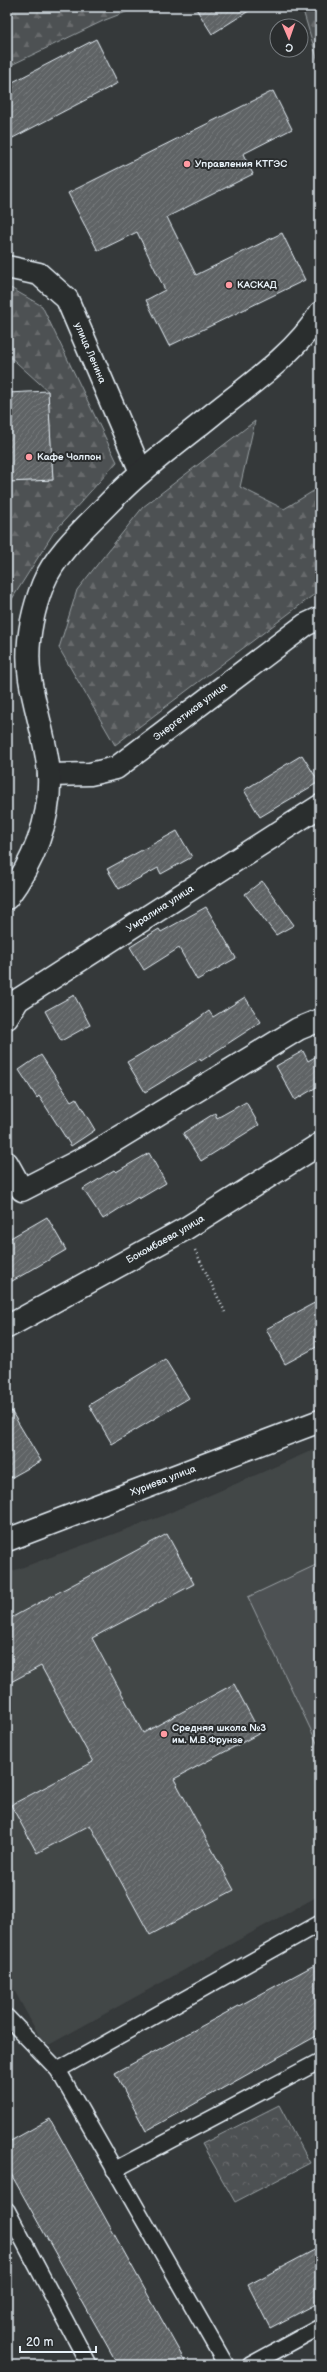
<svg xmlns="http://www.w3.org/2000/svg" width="327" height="2372" font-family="'Balsamiq Sans',sans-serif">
<defs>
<pattern id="forest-firs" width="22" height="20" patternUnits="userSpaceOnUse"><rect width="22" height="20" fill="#4d5152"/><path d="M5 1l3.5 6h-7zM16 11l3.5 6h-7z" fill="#676a6c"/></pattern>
<pattern id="park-crowns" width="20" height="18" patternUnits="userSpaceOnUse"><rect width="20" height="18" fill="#4d5152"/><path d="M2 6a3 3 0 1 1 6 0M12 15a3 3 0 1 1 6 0" fill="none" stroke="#676a6c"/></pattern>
<pattern id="building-hatch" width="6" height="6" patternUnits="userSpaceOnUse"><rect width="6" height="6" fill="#5f6365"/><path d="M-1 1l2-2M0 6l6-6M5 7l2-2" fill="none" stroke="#767a7c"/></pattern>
</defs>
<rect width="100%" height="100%" fill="#35393a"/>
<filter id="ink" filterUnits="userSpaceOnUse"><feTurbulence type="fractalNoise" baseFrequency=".025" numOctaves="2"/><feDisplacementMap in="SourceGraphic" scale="8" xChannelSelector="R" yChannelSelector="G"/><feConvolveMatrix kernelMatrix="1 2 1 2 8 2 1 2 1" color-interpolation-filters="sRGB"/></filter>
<g filter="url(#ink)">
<!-- built -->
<polygon fill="#424647" points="320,1447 320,1895 45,2047 7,1977 7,1573 160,1517"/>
<!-- forest -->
<g fill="url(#forest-firs)" stroke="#9aa1a5">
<polygon points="7,7 139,7 105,20 7,67"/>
<polygon points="302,7 320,7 320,68"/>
<polygon points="7,286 42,306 117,462 54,532 7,607 7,482 53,480 48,391 7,354"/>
<polygon points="255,421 240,487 284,509 320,487 320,590 115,745 59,648 77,590 143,507"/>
</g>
<!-- park -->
<polygon fill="url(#park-crowns)" stroke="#9aa1a5" points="279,2105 310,2163 235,2202 202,2144"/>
<!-- pitch -->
<polygon fill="#4d5152" stroke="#9aa1a5" points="318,1564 320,1744 318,1745 248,1597"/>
<!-- building -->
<g fill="url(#building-hatch)" stroke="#e8f1f8">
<polygon points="195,7 255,7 212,34"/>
<polygon points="96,39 118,83 7,141 7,85"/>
<polygon points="273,91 292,129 243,154 253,174 167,217 196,275 282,233 305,280 169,346 146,300 165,290 137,232 98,251 68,193"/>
<polygon points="48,391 53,480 7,482 7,393"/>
<polygon points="302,755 319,782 260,817 244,790"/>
<polygon points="177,831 192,857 161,874 158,868 119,889 107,869"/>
<polygon points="262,881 294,925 276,935 245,894"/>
<polygon points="206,907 236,958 197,980 179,948 144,970 130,947 159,929 161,932"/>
<polygon points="74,995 90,1025 61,1041 45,1011"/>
<polygon points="245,997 261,1022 201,1061 200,1059 145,1092 127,1062 181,1031 209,1011 213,1017"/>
<polygon points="303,1051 308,1061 320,1054 320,1085 295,1100 276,1066"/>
<polygon points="41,1055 71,1101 76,1098 95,1130 71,1146 39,1096 37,1098 19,1070"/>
<polygon points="246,1102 259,1125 201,1161 183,1133 215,1113 217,1118"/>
<polygon points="149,1153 166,1183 139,1199 138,1197 103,1219 83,1189 114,1170 116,1172"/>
<polygon points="47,1217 66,1250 7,1284 7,1240"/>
<polygon points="320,1300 320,1345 285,1364 266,1329"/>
<polygon points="165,1359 189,1398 112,1444 89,1405"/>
<polygon points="7,1404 41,1461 7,1480"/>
<polygon points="167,1534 194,1584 92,1638 143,1733 234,1684 260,1733 174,1779 234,1890 150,1935 90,1825 37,1853 11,1805 93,1762 41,1666 7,1684 7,1620"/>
<polygon points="320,1962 320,2034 146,2131 115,2073"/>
<polygon points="50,2119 187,2365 118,2365 7,2167 7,2143"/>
<polygon points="320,2247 320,2302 270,2328 248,2285"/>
</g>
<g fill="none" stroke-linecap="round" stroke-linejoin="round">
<defs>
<g id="service">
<polyline points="7,2017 58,2070 226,2365"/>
<polyline points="58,2070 320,1923"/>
<polyline points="114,2170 320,2061"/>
<polyline points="7,2210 89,2365"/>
<polyline points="250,2365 320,2327"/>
</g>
<g id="minor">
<path id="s1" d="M 49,775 L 90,774 L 116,768 L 305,625 L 320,618"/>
<path id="s2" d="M 7,1018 L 18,1000 L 320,806"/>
<polyline points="7,1163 22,1190 94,1153 298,1029 320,1020"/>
<path id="s3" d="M 7,1540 L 320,1421"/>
</g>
<g id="tertiary">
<path id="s4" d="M 7,1327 L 185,1229 L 320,1144"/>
</g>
<g id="secondary">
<path id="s5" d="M 7,267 L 39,274 L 67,299 L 141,472"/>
<path d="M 7,898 C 33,863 51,820 49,775 C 47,742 35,711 30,679 C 25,646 31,615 43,584 C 53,559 77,535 96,516 C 111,501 126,485 143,471 C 165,451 190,433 213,414 C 248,386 297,352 320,313"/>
</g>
</defs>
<!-- service casing -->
<use href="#service" stroke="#e8f1f8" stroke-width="18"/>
<!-- minor casing -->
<use href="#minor" stroke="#e8f1f8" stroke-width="25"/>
<!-- tertiary casing -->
<use href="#tertiary" stroke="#e8f1f8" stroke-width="25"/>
<!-- secondary casing -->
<use href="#secondary" stroke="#e8f1f8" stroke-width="25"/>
<!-- path -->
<polyline stroke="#e8f1f8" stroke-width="2.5" stroke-dasharray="1 3" stroke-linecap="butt" points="195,1250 225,1312"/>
<!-- service -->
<use href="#service" stroke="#2a2d2e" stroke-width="15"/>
<!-- minor -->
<use href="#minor" stroke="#2a2d2e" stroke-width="22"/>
<!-- tertiary -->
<use href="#tertiary" stroke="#2a2d2e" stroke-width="22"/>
<!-- secondary -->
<use href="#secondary" stroke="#2a2d2e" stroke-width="22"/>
</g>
</g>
<!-- markers -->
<g fill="#ff9aa2" stroke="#2a2d2e" stroke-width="1.5">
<circle cx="187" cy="164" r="4"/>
<circle cx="229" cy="285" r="4"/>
<circle cx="29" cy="457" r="4"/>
<circle cx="164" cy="1734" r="4"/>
</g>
<g text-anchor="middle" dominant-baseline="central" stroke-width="4" stroke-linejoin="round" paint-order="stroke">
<!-- poi labels -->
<g font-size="10" font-weight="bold" fill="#e8f1f8" stroke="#2a2d2e" text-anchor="start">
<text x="195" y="164">Управления КТГЭС</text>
<text x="237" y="285">КАСКАД</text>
<text x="37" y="457">Кафе Чолпон</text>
<text x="172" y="1728">Средняя школа №3<tspan x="172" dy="12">им. М.В.Фрунзе</tspan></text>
</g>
<!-- street labels -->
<g font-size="10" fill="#e8f1f8" stroke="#2a2d2e">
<text stroke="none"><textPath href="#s5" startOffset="129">улица Ленина</textPath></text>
<text stroke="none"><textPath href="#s1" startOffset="161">Энергетиков улица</textPath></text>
<text stroke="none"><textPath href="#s2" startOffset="190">Умралина улица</textPath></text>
<text stroke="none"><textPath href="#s4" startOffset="181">Бокомбаева улица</textPath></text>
<text stroke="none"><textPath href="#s3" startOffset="167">Хуриева улица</textPath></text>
</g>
</g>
<!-- margin -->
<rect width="327" height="2372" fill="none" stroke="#2a2d2e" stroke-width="24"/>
<rect x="12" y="12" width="303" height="2348" fill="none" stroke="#e8f1f8" stroke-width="1.5" filter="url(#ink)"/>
<!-- north arrow -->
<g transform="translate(289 38) rotate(178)"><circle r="19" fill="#2a2d2e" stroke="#767b7f"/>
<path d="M0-3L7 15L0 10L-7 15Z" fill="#ff9aa2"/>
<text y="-6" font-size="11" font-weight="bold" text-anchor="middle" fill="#e8f1f8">С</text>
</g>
<!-- scale -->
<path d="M20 2346v6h76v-6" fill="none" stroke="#e8f1f8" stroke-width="2"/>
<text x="26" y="2346" font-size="12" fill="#e8f1f8" stroke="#2a2d2e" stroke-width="3" paint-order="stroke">20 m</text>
</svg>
